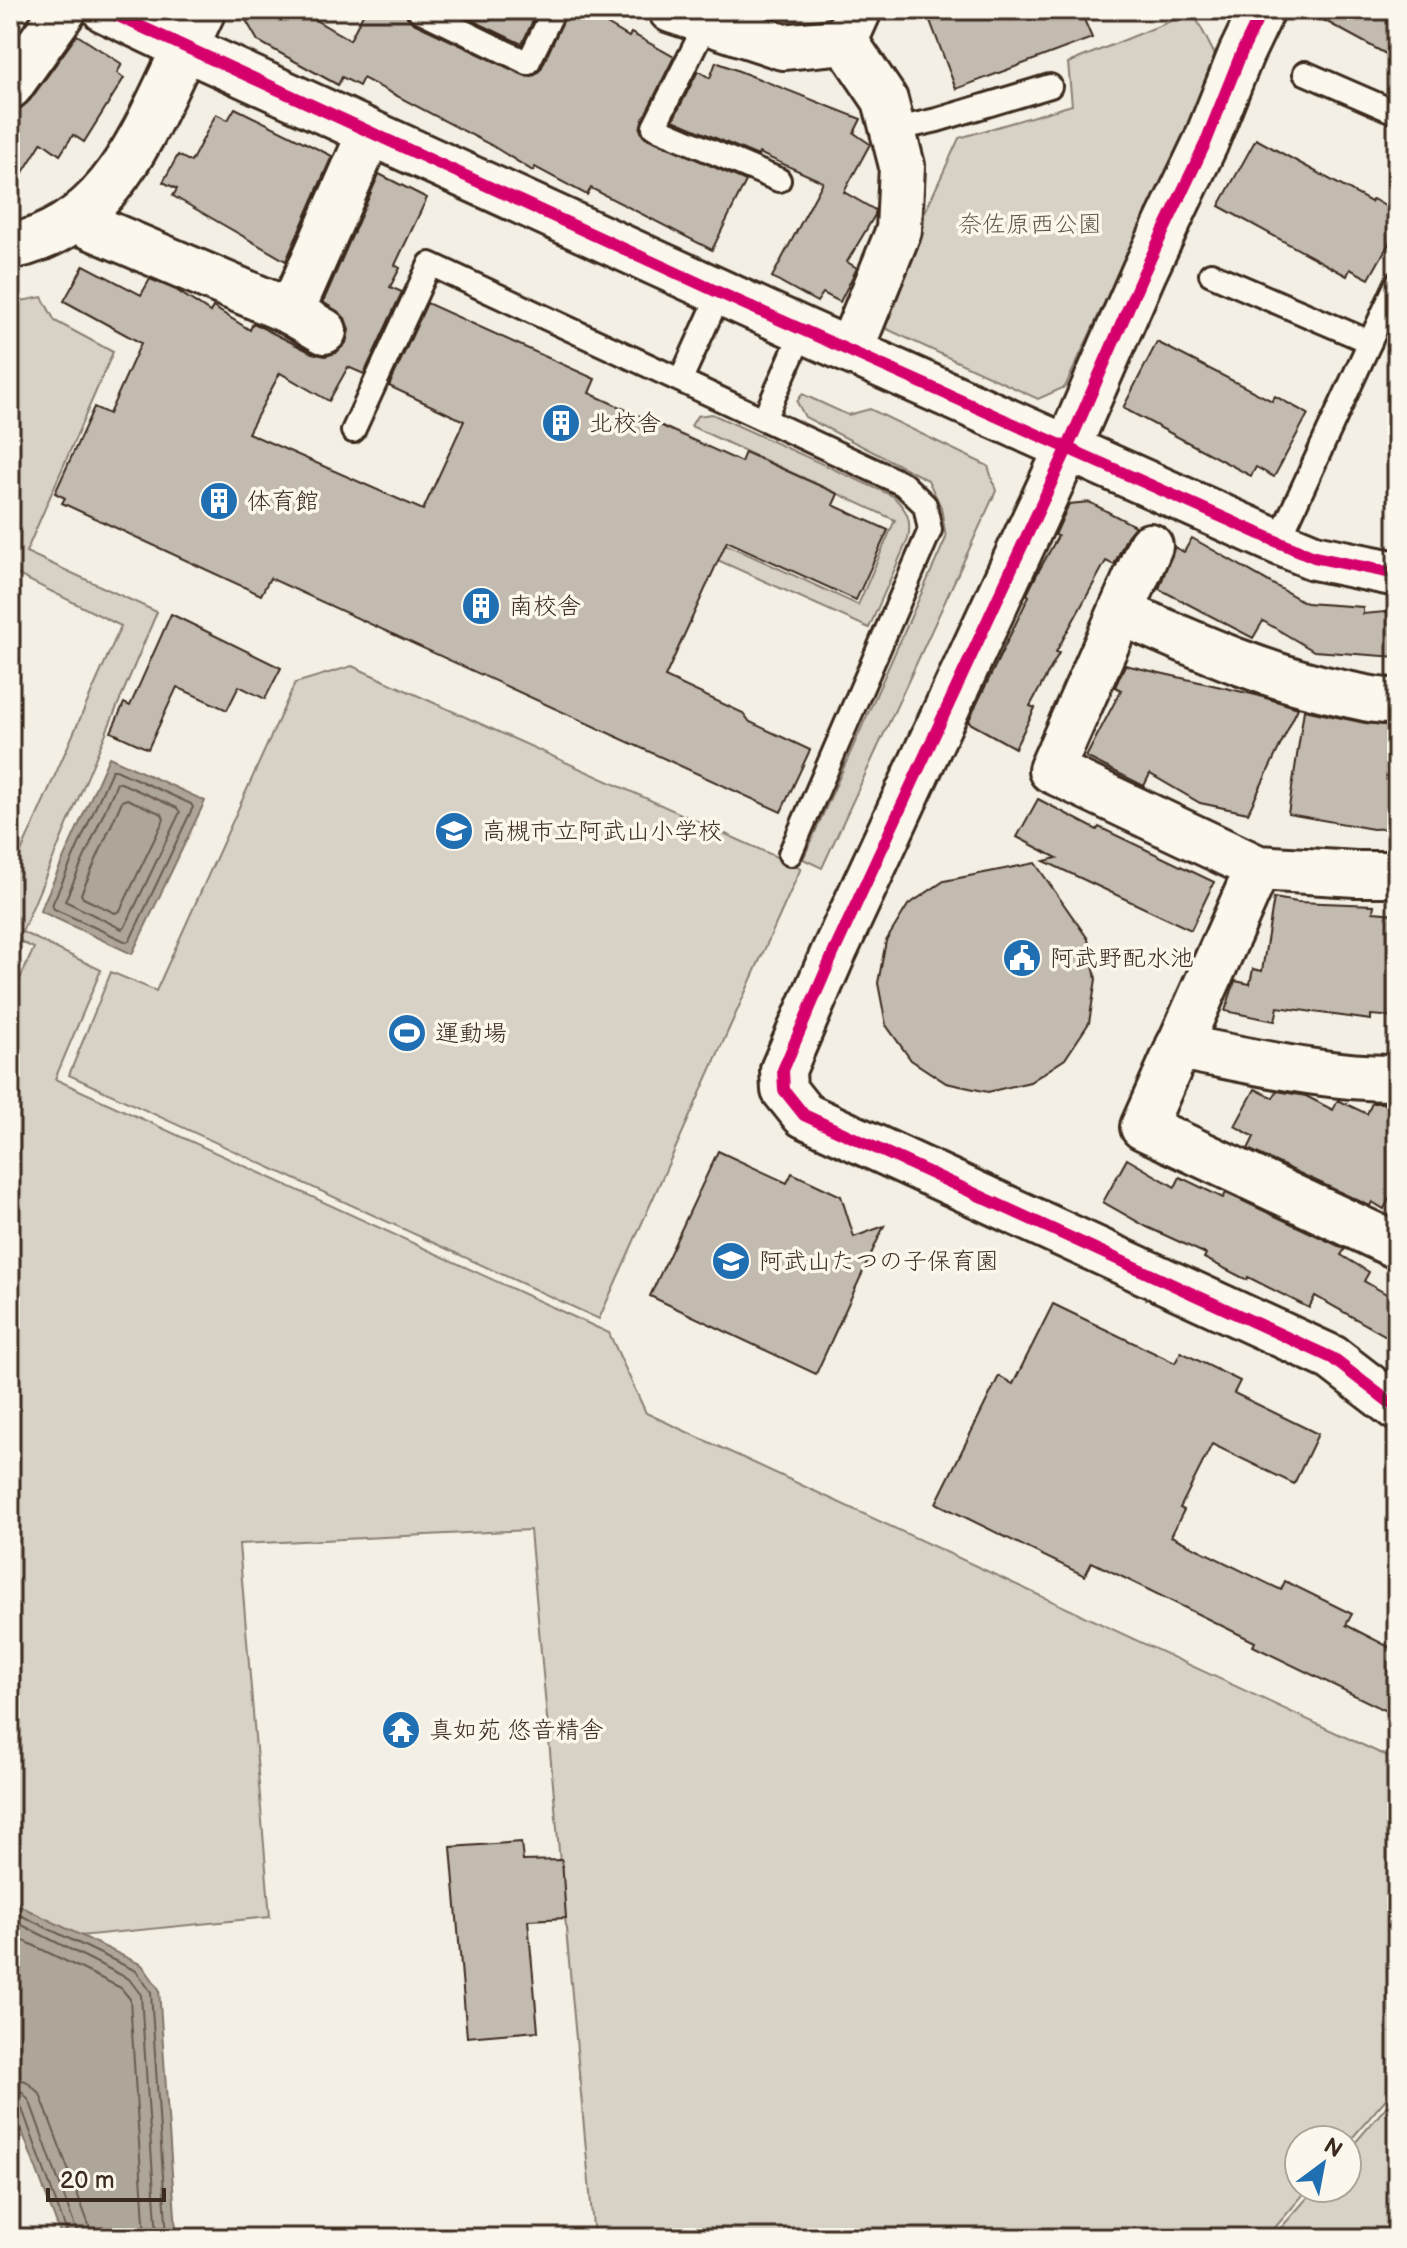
<svg xmlns="http://www.w3.org/2000/svg" width="1407" height="2248" font-family="'Balsamiq Sans','Klee One',sans-serif">
<rect width="100%" height="100%" fill="#f3efe4"/>
<filter id="ink" filterUnits="userSpaceOnUse"><feTurbulence type="fractalNoise" baseFrequency=".0125" numOctaves="2"/><feDisplacementMap in="SourceGraphic" scale="16" xChannelSelector="R" yChannelSelector="G"/><feConvolveMatrix kernelMatrix="1 2 1 2 8 2 1 2 1" color-interpolation-filters="sRGB"/></filter>
<g filter="url(#ink)">
<!-- green -->
<g fill="#d8d1c6" stroke="#8a7e72" stroke-width="2">
<polygon points="1193,12 1218,61 1065,387 1038,399 874,323 959,138 1072,105 1068,63"/>
<polygon points="42,297 55,321 113,352 26,552 157,612 22,932 101,970 55,1079 609,1333 646,1413 1397,1761 1397,2086 1347,2144 1347,2140 1299,2140 1299,2188 1309,2188 1266,2238 594,2238 530,1530 239,1544 270,1917 10,1943 10,1001 34,948 10,937 10,877 121,626 10,571 10,303"/>
<polygon points="802,394 848,415 870,409 988,466 996,491 822,868 803,859 946,538 941,507 928,480 805,417 797,402"/>
<path d="M 712,414 L 893,496 C 907,510 912,519 908,539 L 869,628 L 713,558 L 721,542 L 858,605 L 895,520 L 691,426 L 697,416 Z"/>
<polygon points="352,666 801,868 599,1319 69,1075 111,972 156,991 295,683"/>
<polygon points="1397,2094 1397,2238 1272,2238 1316,2188 1347,2188 1347,2152"/>
</g>
<!-- water -->
<g fill="#afa69a" stroke="#817468" stroke-width="2">
<polygon points="109,757 205,801 132,954 40,911"/>
<polygon points="10,1893 24,1908 142,1965 159,1989 176,2230 174,2238 62,2238 10,2099"/>
</g>
<g fill="none" stroke-linecap="round" stroke-linejoin="round">
<!-- shore -->
<g stroke="#695c50" stroke-width="2">
<polygon points="112,770 116,770 191,804 193,807 130,940 127,942 54,909 52,905"/>
<polygon points="117,783 121,783 177,808 180,812 125,927 122,929 65,901"/>
<polygon points="127,799 162,814 164,819 120,911 115,913 83,898 81,894 122,801"/>
<polyline points="10,1904 20,1915 136,1971 151,1992 167,2238"/>
<polyline points="10,1919 129,1979 141,1995 157,2238"/>
<polyline points="10,1934 121,1988 130,1999 145,2238"/>
<polyline points="10,2078 26,2081 40,2094 89,2225 91,2238"/>
<polyline points="10,2090 23,2093 30,2102 79,2238"/>
<polyline points="10,2100 17,2101 21,2106 69,2238"/>
</g>
</g>
<!-- building -->
<g fill="#c3bbb0" stroke="#3b2a1e" stroke-width="2">
<polygon points="240,10 298,10 350,40 365,10 405,10 407,17 413,23 528,77 535,75 541,69 568,10 592,22 595,17 629,37 631,33 674,57 642,121 640,129 643,136 746,181 712,250 591,188 587,195 535,167 533,171 491,145 363,78 359,86 342,77 338,85 258,41"/>
<polygon points="451,10 538,10 522,44"/>
<polygon points="926,10 1080,10 1092,38 956,89"/>
<polygon points="1305,10 1397,10 1397,60"/>
<polygon points="77,35 122,64 117,73 124,78 84,142 73,135 60,155 42,142 10,193 10,111 21,108 30,100"/>
<polygon points="716,62 861,119 854,133 870,144 844,192 875,210 875,215 847,262 857,268 840,302 823,293 817,302 772,277 823,182 759,153 758,156 673,120 698,71 710,78"/>
<polygon points="235,108 332,156 286,261 173,196 177,189 163,182 178,155 191,162 216,114 228,120"/>
<polygon points="1256,139 1371,202 1373,199 1397,213 1397,229 1369,279 1350,269 1347,276 1219,206"/>
<polygon points="379,174 427,198 395,265 400,268 390,287 402,292 364,374 348,367 329,401 280,373 248,433 423,510 464,421 389,386 427,303 595,379 589,393 741,462 745,452 838,494 833,505 888,530 856,600 727,541 665,677 743,713 750,722 810,750 781,812 270,578 261,595 62,503 65,498 55,493 94,407 109,414 141,343 64,301 84,265 141,295 150,279 176,290 210,312 213,307 250,330 253,323 312,353 325,356 336,353 346,343 349,330 345,318 323,302"/>
<polygon points="1157,342 1272,401 1275,396 1308,414 1274,477 1256,467 1251,476 1123,408"/>
<polygon points="1089,502 1135,526 1127,536 1114,565 1106,561 1056,652 1059,653 1030,706 1035,708 1015,748 968,722 1029,596 1027,594 1037,574 1058,536 1055,535 1069,504"/>
<polygon points="1192,538 1306,603 1363,607 1363,614 1397,611 1397,657 1314,651 1263,621 1253,638 1159,589 1174,547 1184,552"/>
<polygon points="171,614 281,668 265,699 239,686 227,710 177,687 148,749 111,732 124,703 130,706"/>
<polygon points="1125,665 1256,695 1298,708 1248,813 1200,803 1150,774 1144,786 1086,757 1121,690 1115,687"/>
<polygon points="1304,710 1365,723 1394,726 1389,782 1397,782 1397,828 1373,829 1288,814"/>
<polygon points="1038,799 1097,830 1099,827 1214,882 1191,930 1044,861 1057,858 1017,837"/>
<polygon points="1035,863 1088,939 1096,979 1089,1023 1065,1059 1030,1082 988,1092 946,1083 911,1060 886,1025 878,983 886,941 908,905 944,881"/>
<polygon points="1274,898 1297,902 1374,905 1373,912 1397,914 1397,1017 1371,1015 1371,1020 1278,1007 1275,1021 1225,1011 1235,981 1250,984 1253,969 1262,971"/>
<polygon points="1255,1089 1273,1098 1277,1091 1306,1096 1333,1110 1338,1100 1367,1114 1372,1103 1382,1103 1397,1110 1397,1183 1384,1209 1372,1202 1370,1206 1248,1149 1254,1137 1235,1126"/>
<polygon points="718,1151 787,1183 792,1173 841,1196 854,1237 884,1226 816,1374 650,1296"/>
<polygon points="1127,1159 1175,1187 1180,1177 1223,1198 1226,1193 1345,1249 1341,1255 1369,1272 1364,1281 1397,1300 1397,1342 1315,1296 1309,1308 1248,1277 1247,1280 1204,1258 1206,1254 1147,1227 1103,1202"/>
<polygon points="1053,1304 1175,1363 1181,1352 1240,1381 1234,1393 1318,1434 1294,1484 1212,1444 1180,1508 1184,1510 1171,1536 1281,1590 1285,1581 1352,1614 1346,1625 1397,1651 1397,1716 1253,1646 1255,1642 1092,1562 1085,1576 936,1503 999,1376 1013,1384"/>
<polygon points="521,1842 523,1861 562,1860 566,1918 528,1920 538,2031 467,2037 451,1847"/>
</g>
<g fill="none" stroke-linecap="round" stroke-linejoin="round">
<defs>
<g id="lane">
<polyline points="419,10 528,63 554,10"/>
<polyline points="707,22 654,127 779,180"/>
<polyline points="1305,73 1397,113"/>
<polyline points="893,130 937,120 1050,86"/>
<polyline points="1211,274 1370,342"/>
<polyline points="681,379 720,293"/>
<polyline points="764,419 803,330"/>
<polyline points="353,431 430,264 903,484 925,505 930,530 790,854"/>
<polyline points="1278,542 1397,283"/>
</g>
<g id="street">
<polyline points="105,10 185,48 203,10"/>
<polyline points="671,10 783,47 845,41"/>
<polyline points="1262,10 1241,54 1205,144 1144,272 1067,449 833,954 783,1070 784,1090 804,1115 1332,1358 1397,1408"/>
<polyline points="10,86 64,10"/>
<polyline points="75,220 291,312 370,133"/>
<polyline points="291,312 324,331"/>
<polyline points="850,351 899,230 902,166 885,100 845,41 859,10"/>
<polyline points="1150,546 1051,770 1258,868 1356,874 1397,874"/>
<path d="M 1122,613 C 1194,644 1265,677 1342,693 C 1361,697 1378,702 1397,701"/>
<polyline points="1258,868 1143,1127 1397,1246"/>
<path d="M 1178,1047 C 1250,1060 1324,1079 1397,1078"/>
</g>
<path id="secondary" d="M 10,247 C 112,227 144,130 185,48 L 803,330 L 1278,542 L 1314,557 L 1397,574"/>
</defs>
<!-- lane casing -->
<use href="#lane" stroke="#3b2a1e" stroke-width="28"/>
<!-- street casing -->
<use href="#street" stroke="#3b2a1e" stroke-width="50"/>
<!-- secondary casing -->
<use href="#secondary" stroke="#3b2a1e" stroke-width="50"/>
<!-- lane -->
<use href="#lane" stroke="#fbf7ec" stroke-width="22"/>
<!-- street -->
<use href="#street" stroke="#fbf7ec" stroke-width="44"/>
<!-- secondary -->
<use href="#secondary" stroke="#fbf7ec" stroke-width="44"/>
<defs>
<g id="cycleway">
<polyline points="105,10 720,293 1278,542 1314,557 1397,574"/>
<polyline points="1262,10 1241,54 1205,144 1144,272 1067,449 833,954 783,1070 784,1090 804,1115 1332,1358 1397,1408"/>
</g>
</defs>
<!-- cycleway casing -->
<use href="#cycleway" stroke="#fbf7ec" stroke-width="17"/>
<!-- cycleway -->
<use href="#cycleway" stroke="#d6006c" stroke-width="12"/>
</g>
</g>
<!-- icons -->
<defs>
<symbol id="building-disc" viewBox="-11 -11 22 22"><circle r="9.5" fill="#1f6fb2" stroke="#fbf7ec"/><path d="M-4-6H4V6H1V3H-1V6H-4ZM-2.5-4.3h1.7v1.8h-1.7ZM.8-4.3h1.7v1.8H.8ZM-2.5-1h1.7V.8h-1.7ZM.8-1h1.7V.8H.8Z" fill="#fff"/></symbol>
<symbol id="school-disc" viewBox="-11 -11 22 22"><circle r="9.5" fill="#1f6fb2" stroke="#fbf7ec"/><path d="M0-5L7-2L0 1L-7-2ZM-4 1L0 2.5L4 1V4Q0 6-4 4Z" fill="#fff"/></symbol>
<symbol id="civic-disc" viewBox="-11 -11 22 22"><circle r="9.5" fill="#1f6fb2" stroke="#fbf7ec"/><path d="M-.6-6.5H3V-4.5H.6V-3L4-1V1h2V6H-6V1h2V-1L-.6-3ZM-1.2 2.5V6h2.4V2.5Z" fill="#fff"/></symbol>
<symbol id="stadium-disc" viewBox="-11 -11 22 22"><circle r="9.5" fill="#1f6fb2" stroke="#fbf7ec"/><path d="M0-5a6.5 5 0 1 0 0 10a6.5 5 0 1 0 0-10ZM-3.5-1.8h7v3.6h-7Z" fill="#fff"/></symbol>
<symbol id="temple-disc" viewBox="-11 -11 22 22"><circle r="9.5" fill="#1f6fb2" stroke="#fbf7ec"/><path d="M0-6L5-2H3V0L6.5 2.5H4V6H1.5V3h-3V6H-4V2.5H-6.5L-3 0V-2H-5Z" fill="#fff"/></symbol>
</defs>
<g fill-rule="evenodd">
<use href="#building-disc" x="539" y="401" width="44" height="44"/>
<use href="#building-disc" x="197" y="479" width="44" height="44"/>
<use href="#building-disc" x="459" y="584" width="44" height="44"/>
<use href="#school-disc" x="432" y="809" width="44" height="44"/>
<use href="#civic-disc" x="1000" y="936" width="44" height="44"/>
<use href="#stadium-disc" x="385" y="1011" width="44" height="44"/>
<use href="#school-disc" x="709" y="1239" width="44" height="44"/>
<use href="#temple-disc" x="379" y="1708" width="44" height="44"/>
</g>
<g text-anchor="middle" dominant-baseline="central" stroke-width="7" stroke-linejoin="round" paint-order="stroke">
<!-- park labels -->
<g font-size="24" fill="#625448" stroke="#fbf7ec">
<text x="1030" y="224">奈佐原西公園</text>
</g>
<!-- poi labels -->
<g font-size="24" fill="#3b2a1e" stroke="#fbf7ec" text-anchor="start">
<text x="589" y="423">北校舎</text>
<text x="247" y="501">体育館</text>
<text x="509" y="606">南校舎</text>
<text x="482" y="831">高槻市立阿武山小学校</text>
<text x="1050" y="958">阿武野配水池</text>
<text x="435" y="1033">運動場</text>
<text x="759" y="1261">阿武山たつの子保育園</text>
<text x="429" y="1730">真如苑 悠音精舎</text>
</g>
</g>
<!-- margin -->
<rect width="1407" height="2248" fill="none" stroke="#fbf7ec" stroke-width="40"/>
<rect x="20" y="20" width="1367" height="2208" fill="none" stroke="#3b2a1e" stroke-width="3" filter="url(#ink)"/>
<!-- north arrow -->
<g transform="translate(1323 2164) rotate(32)"><circle r="38" fill="#fbf7ec" stroke="#aea59a" stroke-width="2"/>
<path d="M0-6L14 30L0 20L-14 30Z" fill="#1f6fb2"/>
<text y="-12" font-size="22" font-weight="bold" text-anchor="middle" fill="#3b2a1e">N</text>
</g>
<!-- scale -->
<path d="M48 2188v12h116v-12" fill="none" stroke="#3b2a1e" stroke-width="4"/>
<text x="60" y="2188" font-size="24" fill="#3b2a1e" stroke="#fbf7ec" stroke-width="6" paint-order="stroke">20 m</text>
</svg>
